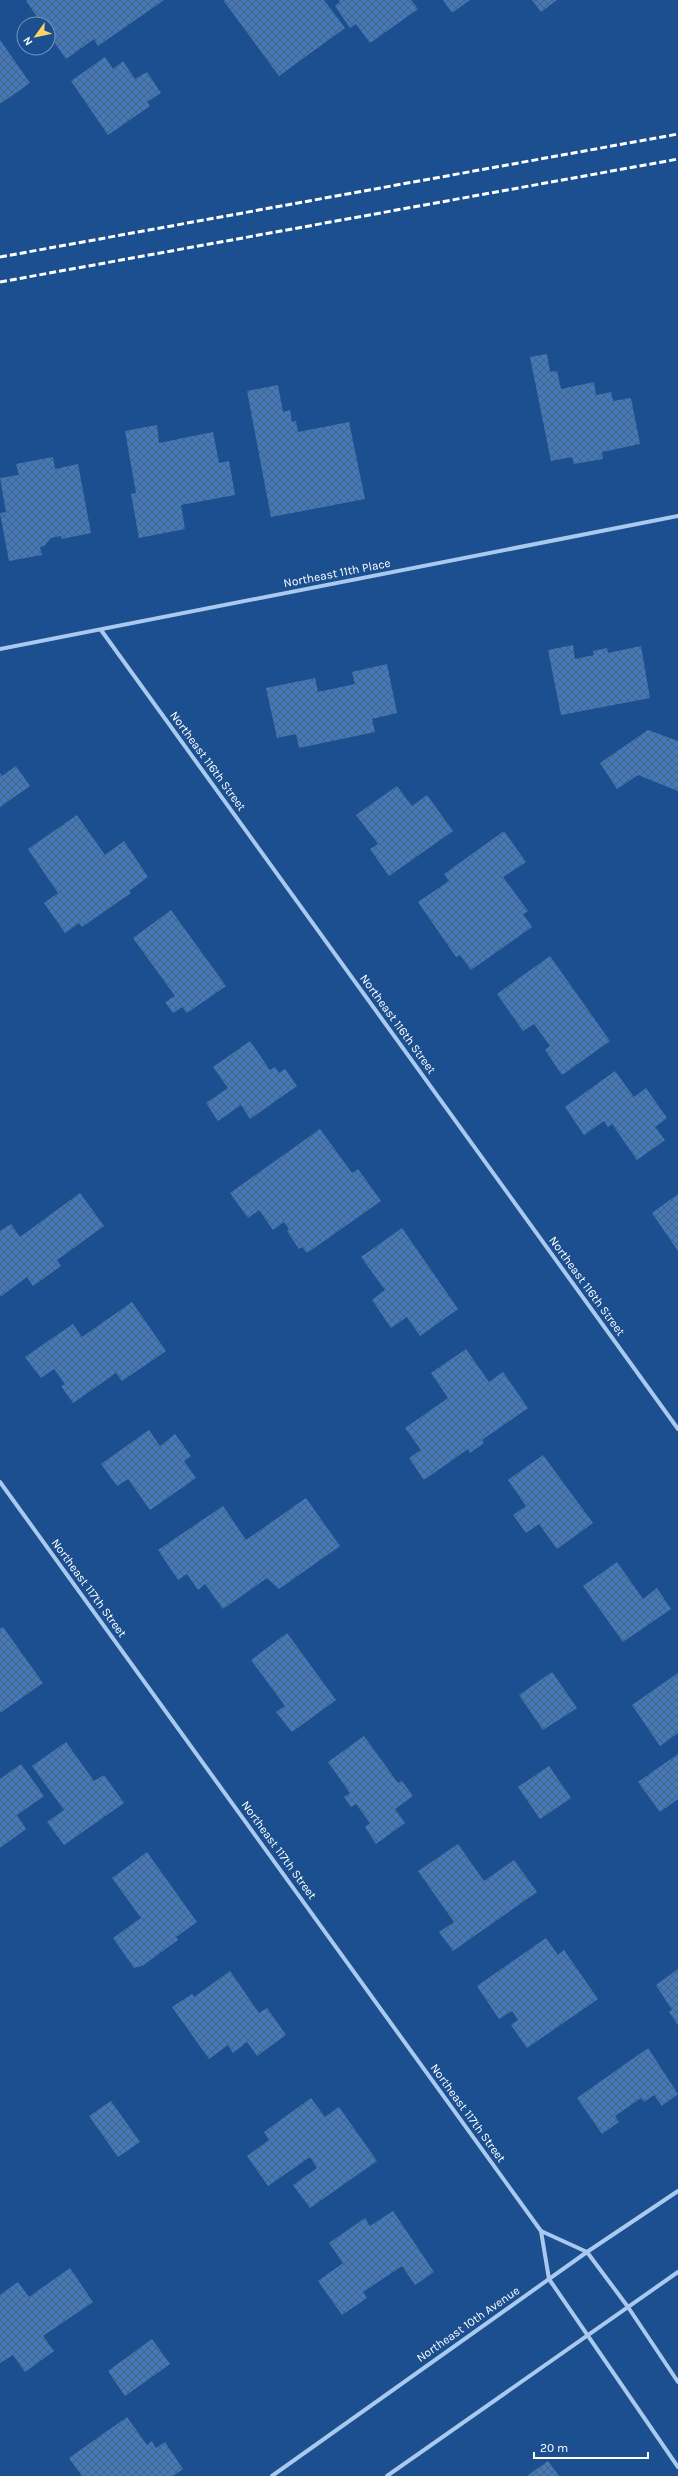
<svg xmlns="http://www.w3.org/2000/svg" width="678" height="2476" font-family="Karla,sans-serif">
<defs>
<pattern id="building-cross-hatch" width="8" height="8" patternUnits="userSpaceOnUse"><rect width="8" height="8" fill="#4478b7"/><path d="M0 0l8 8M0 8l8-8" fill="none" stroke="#486282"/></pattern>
</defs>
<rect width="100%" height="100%" fill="#1b4f8f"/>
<!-- building -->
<g fill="url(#building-cross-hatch)">
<polygon points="28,0 164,0 98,46 94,39 66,59 48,33 48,24 42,24 26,1"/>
<polygon points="223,0 324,0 345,28 279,76"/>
<polygon points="339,0 411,0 418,9 370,43 356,24 350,28 335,6 340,2"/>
<polygon points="443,0 470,0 452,13"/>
<polygon points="532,0 557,0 541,12"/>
<polygon points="0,40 30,83 0,104"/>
<polygon points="105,57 113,69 123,61 135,79 147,72 161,93 147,102 150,106 108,135 71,81"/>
<polygon points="547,354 550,372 557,371 561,389 594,382 596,395 611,392 613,401 631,398 640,444 602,452 603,459 574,464 572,457 551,461 530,357"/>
<polygon points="278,385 283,412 290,410 292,422 296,421 298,432 349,422 365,499 271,517 247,391"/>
<polygon points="157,425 159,443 213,432 219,463 229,461 235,495 181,505 185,529 139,538 131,494 136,493 125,431"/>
<polygon points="53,457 55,469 78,464 91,533 62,539 61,536 51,538 44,546 40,547 42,555 9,561 0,513 6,512 0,478 19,475 16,464"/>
<polygon points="573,645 575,659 594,655 593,651 607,648 608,653 641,646 650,698 561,715 548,650"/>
<polygon points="387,664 397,713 372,719 375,732 299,748 296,734 277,738 266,688 315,678 318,692 355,684 352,672"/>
<polygon points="648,730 678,741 678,791 638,775 617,789 600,763"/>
<polygon points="16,766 30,786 0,807 0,773 2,776"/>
<polygon points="397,786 412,806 427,795 453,831 389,876 370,849 378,844 356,815"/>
<polygon points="77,815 105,855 124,841 148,877 129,891 131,893 82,927 79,923 65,933 44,903 58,893 28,849"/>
<polygon points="504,831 526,862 503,877 528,911 523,914 532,927 471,970 460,955 456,957 418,902 449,881 444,874"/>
<polygon points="171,910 226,986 187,1013 182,1007 173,1013 165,1002 175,996 133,938"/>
<polygon points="550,956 610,1041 562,1075 545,1050 550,1046 534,1024 523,1031 497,994"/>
<polygon points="250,1041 270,1070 275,1067 279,1073 285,1069 297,1086 250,1119 241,1105 218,1121 206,1103 228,1088 213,1067"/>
<polygon points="615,1071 634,1097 646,1088 667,1118 655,1127 665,1140 637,1160 612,1124 608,1127 604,1121 584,1135 565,1107"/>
<polygon points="320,1129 352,1173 358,1169 381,1201 307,1253 302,1247 299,1249 287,1231 289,1229 284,1222 273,1230 259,1210 248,1218 230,1193"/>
<polygon points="80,1193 104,1226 57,1260 61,1266 33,1286 27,1277 0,1297 0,1231 11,1224 20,1237"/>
<polygon points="678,1194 678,1251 652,1213"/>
<polygon points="402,1228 458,1309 420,1336 407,1317 391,1328 372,1300 385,1290 361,1257"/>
<polygon points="132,1302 166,1351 122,1381 116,1373 73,1403 61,1386 65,1384 54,1369 41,1378 25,1357 73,1324 82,1337"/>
<polygon points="466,1349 489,1382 503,1372 528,1408 482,1440 484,1443 470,1453 468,1449 424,1480 409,1458 421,1450 405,1428 448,1398 431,1373"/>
<polygon points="149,1430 160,1446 175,1434 191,1456 184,1461 196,1478 150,1510 128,1479 117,1486 101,1464"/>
<polygon points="543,1455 593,1523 557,1549 539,1524 526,1533 513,1515 526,1506 508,1480"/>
<polygon points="306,1498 340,1546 279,1589 267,1578 223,1609 205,1584 198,1590 187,1574 178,1580 158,1550 223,1506 246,1540"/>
<polygon points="617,1562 643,1599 657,1588 671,1609 623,1642 583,1586"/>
<polygon points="3,1627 43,1683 0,1713 0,1629"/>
<polygon points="287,1633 336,1700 292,1732 276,1712 285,1706 251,1660"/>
<polygon points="552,1672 577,1708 543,1730 519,1695"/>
<polygon points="678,1673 678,1733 660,1746 632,1705"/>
<polygon points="364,1736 398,1783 402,1781 413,1796 395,1809 405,1823 376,1844 365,1827 370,1823 356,1804 351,1807 344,1797 350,1793 328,1762"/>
<polygon points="66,1742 94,1781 104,1775 124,1803 64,1845 47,1822 64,1810 32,1766"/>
<polygon points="678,1754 678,1799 660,1812 638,1782"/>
<polygon points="21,1764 44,1796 17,1815 26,1829 0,1848 0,1779"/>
<polygon points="549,1766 571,1798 540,1819 518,1787"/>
<polygon points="458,1844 484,1881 514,1860 537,1892 453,1951 439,1932 454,1922 418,1871"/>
<polygon points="147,1852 197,1922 176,1937 178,1940 142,1966 134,1968 113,1938 141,1918 112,1878"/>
<polygon points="546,1938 558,1955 564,1950 598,1999 527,2048 511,2025 518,2020 512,2011 499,2019 477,1986"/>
<polygon points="678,1969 678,2025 669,2012 672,2010 656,1985"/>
<polygon points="230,1971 259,2013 267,2008 286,2035 257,2056 247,2042 233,2053 228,2045 209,2059 172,2007 192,1994 194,1997"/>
<polygon points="648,2048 678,2094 662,2106 654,2095 644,2102 641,2098 615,2116 619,2122 602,2134 577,2098"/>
<polygon points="311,2098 325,2117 339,2107 377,2161 310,2208 293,2185 317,2168 310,2157 268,2186 247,2156 269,2140 264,2132"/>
<polygon points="111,2101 140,2142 118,2157 89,2116"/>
<polygon points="393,2211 434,2272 415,2285 402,2266 363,2292 367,2298 342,2315 318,2281 343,2263 329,2243 365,2218 370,2226"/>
<polygon points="70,2268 93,2302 43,2336 54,2351 25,2372 13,2355 0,2363 0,2295 18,2282 29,2297"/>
<polygon points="152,2339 170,2364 125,2396 108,2371"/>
<polygon points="127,2417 147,2445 152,2441 156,2448 165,2442 183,2469 173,2476 82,2476 69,2458"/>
<polygon points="548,2461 559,2476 527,2476"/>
</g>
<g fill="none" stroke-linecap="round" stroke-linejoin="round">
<!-- street -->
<g stroke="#a9c9ee" stroke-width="4">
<polyline points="101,630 678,1429"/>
<polyline points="0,649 678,516"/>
<polyline points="0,1482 541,2231 549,2279 678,2467"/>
<polyline points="541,2231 587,2252 628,2307 678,2382"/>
<polyline points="272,2476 587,2252 678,2191"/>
<polyline points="387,2476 678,2272"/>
</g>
<!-- rail -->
<g stroke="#fff" stroke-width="3" stroke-dasharray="7 3" stroke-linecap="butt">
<polyline points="0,257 678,134"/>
<polyline points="0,282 678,159"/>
</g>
</g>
<g text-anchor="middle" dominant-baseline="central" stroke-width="3.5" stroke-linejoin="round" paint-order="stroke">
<!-- street labels -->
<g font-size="12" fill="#fff" stroke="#1b4f8f">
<text transform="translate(337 573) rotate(-11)">Northeast 11th Place</text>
<text transform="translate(208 761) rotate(54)">Northeast 116th Street</text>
<text transform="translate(398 1024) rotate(54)">Northeast 116th Street</text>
<text transform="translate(587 1286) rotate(54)">Northeast 116th Street</text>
<text transform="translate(89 1588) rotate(54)">Northeast 117th Street</text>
<text transform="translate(279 1850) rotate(54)">Northeast 117th Street</text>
<text transform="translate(468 2113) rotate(54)">Northeast 117th Street</text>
<text transform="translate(468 2324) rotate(-35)">Northeast 10th Avenue</text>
</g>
</g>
<!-- north arrow -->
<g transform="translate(36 36) rotate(237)"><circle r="19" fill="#1b4f8f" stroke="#7695bc"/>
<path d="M0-3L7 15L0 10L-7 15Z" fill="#ffd166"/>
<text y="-6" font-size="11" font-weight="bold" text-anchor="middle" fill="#ffffff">N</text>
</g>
<!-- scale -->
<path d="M534 2452v6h114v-6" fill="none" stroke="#ffffff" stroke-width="2"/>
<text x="540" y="2452" font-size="12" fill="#ffffff" stroke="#1b4f8f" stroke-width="3" paint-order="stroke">20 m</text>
</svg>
